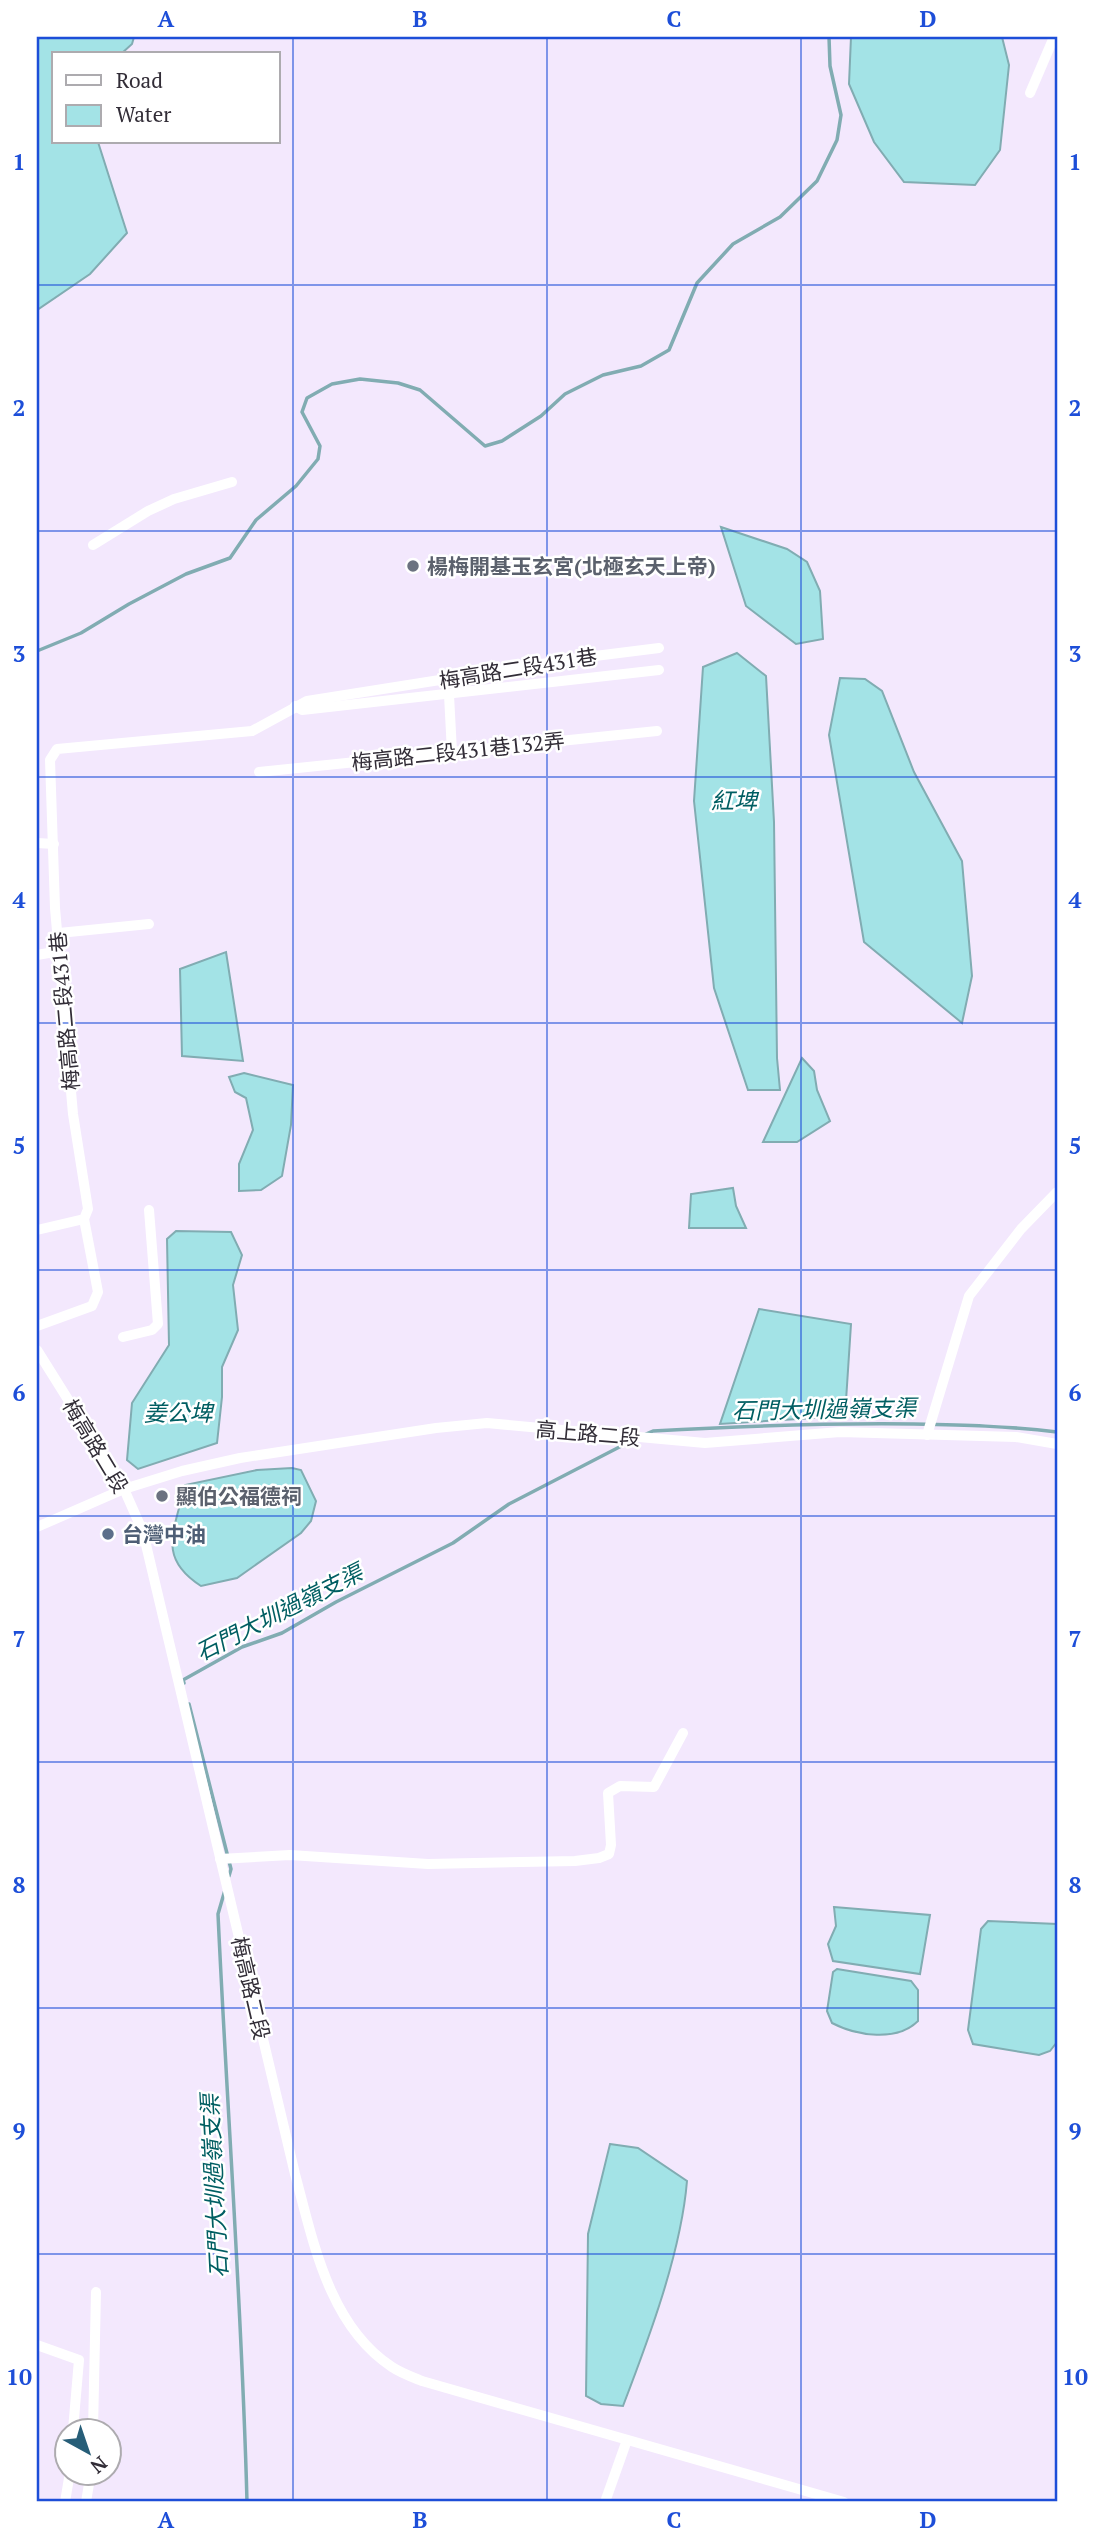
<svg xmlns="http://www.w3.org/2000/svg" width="1094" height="2539" font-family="'PT Serif','Noto Sans TC',serif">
<rect width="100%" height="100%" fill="#f3e8fd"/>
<!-- water -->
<g fill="#a3e3e6" stroke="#81acb2" stroke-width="2">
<polygon points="37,37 134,37 132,44 121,54 54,54 54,142 98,142 127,233 90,274 37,310"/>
<polygon points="851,37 1002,37 1009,65 1000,150 975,185 904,182 874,142 849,84"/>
<polygon points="721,527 787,549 807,562 820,591 823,639 796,644 746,606"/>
<polygon points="737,653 766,676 774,822 777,1058 780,1090 748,1090 714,988 694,801 703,667"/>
<polygon points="840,678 865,679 882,691 914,772 962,861 972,976 962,1023 864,942 829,735"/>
<polygon points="226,952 243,1061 182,1056 180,969"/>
<polygon points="802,1058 814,1071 817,1090 830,1121 797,1142 763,1142"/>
<polygon points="244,1073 293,1085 291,1125 282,1176 261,1190 239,1191 239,1164 253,1130 246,1098 235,1092 229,1077"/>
<polygon points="733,1188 736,1206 746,1228 689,1228 691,1194"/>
<polygon points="176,1231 231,1232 242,1255 233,1285 238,1330 222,1367 222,1397 217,1443 138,1469 127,1460 132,1403 169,1345 167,1239"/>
<polygon points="759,1309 851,1324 845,1416 720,1424"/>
<path d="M 292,1468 L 301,1470 L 316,1501 L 311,1521 L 301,1533 L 237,1578 L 201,1586 C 156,1557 175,1530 185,1485 L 257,1470 Z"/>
<polygon points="834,1907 930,1915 920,1974 833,1961 828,1944 836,1926"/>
<polygon points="988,1921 1057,1924 1057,2042 1050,2051 1039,2055 973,2044 968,2030 981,1929"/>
<path d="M 837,1969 L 911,1981 L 918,1990 L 918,2021 C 897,2042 857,2036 832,2023 L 827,2011 L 833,1972 Z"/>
<path d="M 610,2144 L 638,2148 L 687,2181 C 681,2253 649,2338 623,2406 L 601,2404 L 586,2396 L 588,2234 Z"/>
</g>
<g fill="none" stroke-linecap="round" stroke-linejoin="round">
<!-- stream -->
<g stroke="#81acb2" stroke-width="3.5">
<polyline points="37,651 81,633 129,604 186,574 230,558 256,520 296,486 318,459 320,446 302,412 307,398 332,384 360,379 398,383 420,390 485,446 502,441 541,416 565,394 603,375 641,366 669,350 697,283 733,244 780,217 817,181 837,140 841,115 830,66 829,37"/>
<path d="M 646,1434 L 653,1431 C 740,1426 827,1423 914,1424 C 962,1425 1009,1426 1057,1432"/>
<polyline points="184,1683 183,1680 242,1647 282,1633 336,1602 453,1543 509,1504 633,1440"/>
<polyline points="189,1704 231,1869 229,1876"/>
<path d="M 225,1890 L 218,1914 C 227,2110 242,2306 247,2502"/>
</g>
<!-- minor -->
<g stroke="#fff" stroke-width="10">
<polyline points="1030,93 1054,37"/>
<polyline points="93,545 148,511 174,499 232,482"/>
<polyline points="449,695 452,752"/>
<polyline points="295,706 302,710 659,670"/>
<polyline points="259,772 657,731"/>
<polyline points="37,843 54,844"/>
<polyline points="59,933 149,924"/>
<polyline points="37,955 60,951"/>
<polyline points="37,1230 84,1219 88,1209 73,1114 55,908 50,760 57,749 252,731 307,701 579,658 659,648"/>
<polyline points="37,1326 92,1306 98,1292 84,1219"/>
<polyline points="123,1337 152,1330 158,1324 149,1210"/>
<path d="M 37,1350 L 124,1489 L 143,1532 L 295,2174 C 313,2241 329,2326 392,2367 C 401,2373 412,2377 422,2381 L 844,2502"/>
<polyline points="927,1435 969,1296 1021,1229 1057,1192"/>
<polyline points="37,1527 124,1489 182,1471 240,1458 436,1428 487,1423 705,1443 840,1432 1016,1437 1057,1444"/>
<polyline points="220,1859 290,1855 428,1864 575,1861 599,1858 609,1854 611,1845 608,1793 620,1786 654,1787 683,1733"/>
<polyline points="37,2345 79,2360 73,2430"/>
<polyline points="93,2430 96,2292"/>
<polyline points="65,2502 70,2472"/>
<polyline points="86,2502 91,2472"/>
<polyline points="605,2502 627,2440"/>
</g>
</g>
<!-- grid -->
<path fill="none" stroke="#1d4ed8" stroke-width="2" stroke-opacity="0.55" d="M 293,37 L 293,2502M 547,37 L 547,2502M 801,37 L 801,2502M 37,285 L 1057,285M 37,531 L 1057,531M 37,777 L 1057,777M 37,1023 L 1057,1023M 37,1270 L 1057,1270M 37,1516 L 1057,1516M 37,1762 L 1057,1762M 37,2008 L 1057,2008M 37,2254 L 1057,2254"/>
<!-- markers -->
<g fill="#6b7280" stroke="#fff" stroke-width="2.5">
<circle cx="413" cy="566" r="7"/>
<circle cx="162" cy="1496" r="7"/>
</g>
<circle fill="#5c6f8a" stroke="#fff" stroke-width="2.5" cx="108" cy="1534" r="7"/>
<g text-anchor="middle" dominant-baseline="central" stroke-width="5" stroke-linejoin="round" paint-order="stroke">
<!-- worship labels -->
<g font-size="21" font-weight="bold" fill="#5b616d" stroke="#fff" text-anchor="start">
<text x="427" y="566">楊梅開基玉玄宮(北極玄天上帝)</text>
<text x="176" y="1496">顯伯公福德祠</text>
</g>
<!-- street labels -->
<g font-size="21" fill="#322d37" stroke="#fff">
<text transform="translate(518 668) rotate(-9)">梅高路二段431巷</text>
<text transform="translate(458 751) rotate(-6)">梅高路二段431巷132弄</text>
<text transform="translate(64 1011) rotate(-95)">梅高路二段431巷</text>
<text transform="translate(588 1433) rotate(5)">高上路二段</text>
<text transform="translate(96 1446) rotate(59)">梅高路二段</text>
<text transform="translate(251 1988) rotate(77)">梅高路二段</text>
</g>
<!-- service labels -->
<g font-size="21" font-weight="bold" fill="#4e5e75" stroke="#fff" text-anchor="start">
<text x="122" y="1534">台灣中油</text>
</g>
<!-- water labels -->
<g font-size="23" font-style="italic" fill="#005e62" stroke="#fff">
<text x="734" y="800">紅埤</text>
<text transform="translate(824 1409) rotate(-1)">石門大圳過嶺支渠</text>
<text x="178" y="1412">姜公埤</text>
<text transform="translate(279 1612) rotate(-27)">石門大圳過嶺支渠</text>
<text transform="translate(214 2186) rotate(-93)">石門大圳過嶺支渠</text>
</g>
</g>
<!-- border -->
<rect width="1094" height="2539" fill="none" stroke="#ffffff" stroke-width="77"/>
<!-- legend -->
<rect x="52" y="52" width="228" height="91" fill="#ffffff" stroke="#adabaf" stroke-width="2"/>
<rect x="66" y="75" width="35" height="10" fill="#ffffff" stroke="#adabaf" stroke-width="2"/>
<text x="116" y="88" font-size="21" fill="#322d37">Road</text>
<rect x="66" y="105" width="35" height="21" fill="#a3e3e6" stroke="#adabaf" stroke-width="2"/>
<text x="116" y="122" font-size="21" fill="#322d37">Water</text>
<!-- north arrow -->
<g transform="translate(88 2452) rotate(140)"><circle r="33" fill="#ffffff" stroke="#adabaf" stroke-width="2"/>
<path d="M0-5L12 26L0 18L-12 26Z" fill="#275e78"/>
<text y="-10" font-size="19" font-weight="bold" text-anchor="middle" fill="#322d37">N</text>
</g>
<rect x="38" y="38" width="1018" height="2462" fill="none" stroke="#1d4ed8" stroke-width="2.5"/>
<g font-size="23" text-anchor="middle" font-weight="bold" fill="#1d4ed8">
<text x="166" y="27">A</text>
<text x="420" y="27">B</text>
<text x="674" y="27">C</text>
<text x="928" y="27">D</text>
<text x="19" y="170">1</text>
<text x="1075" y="170">1</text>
<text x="19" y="416">2</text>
<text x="1075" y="416">2</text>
<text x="19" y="662">3</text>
<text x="1075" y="662">3</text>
<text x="19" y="908">4</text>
<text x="1075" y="908">4</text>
<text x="19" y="1154">5</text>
<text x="1075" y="1154">5</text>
<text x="19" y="1401">6</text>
<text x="1075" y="1401">6</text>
<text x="19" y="1647">7</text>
<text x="1075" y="1647">7</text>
<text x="19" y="1893">8</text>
<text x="1075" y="1893">8</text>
<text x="19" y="2139">9</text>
<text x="1075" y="2139">9</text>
<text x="19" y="2385">10</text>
<text x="1075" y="2385">10</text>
<text x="166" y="2528">A</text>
<text x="420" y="2528">B</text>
<text x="674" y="2528">C</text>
<text x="928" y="2528">D</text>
</g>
</svg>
